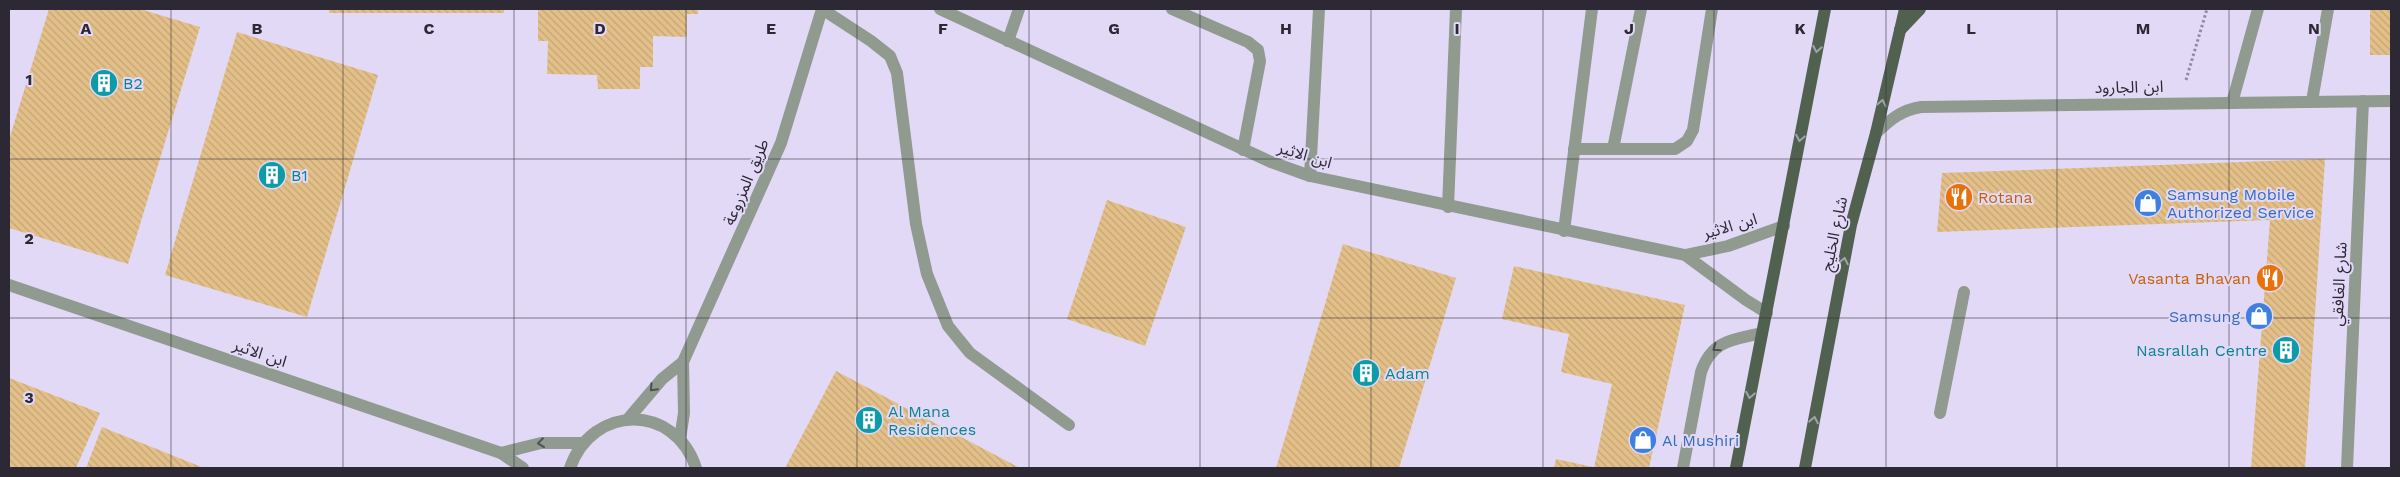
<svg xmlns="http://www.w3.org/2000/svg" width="2400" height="477" font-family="'Work Sans','Noto Sans Arabic',sans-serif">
<defs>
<pattern id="building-back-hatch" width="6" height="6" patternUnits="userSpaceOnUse" patternTransform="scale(1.25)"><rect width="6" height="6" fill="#e4c089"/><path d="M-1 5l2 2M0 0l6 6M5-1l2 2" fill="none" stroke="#c4a577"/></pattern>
</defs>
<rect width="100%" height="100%" fill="#e2d9f7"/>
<!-- building -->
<g fill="url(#building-back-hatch)">
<polygon points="49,9 140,9 200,27 128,264 9,228 9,140"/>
<rect x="329" y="9" width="175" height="4"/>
<polygon points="538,9 698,9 698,14 687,14 687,37 653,36 653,67 640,67 640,89 598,89 597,75 547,74 548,41 538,41"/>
<rect x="2370" y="9" width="21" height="46"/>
<polygon points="237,32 378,75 307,317 165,275"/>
<polygon points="2325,159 2305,468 2251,468 2270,220 1937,232 1942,173"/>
<polygon points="1107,200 1186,227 1145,346 1067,319"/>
<polygon points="1343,244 1456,278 1399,468 1276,468"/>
<polygon points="1514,266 1685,305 1649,468 1594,468 1612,384 1561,372 1569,334 1502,319"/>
<polygon points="836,371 1020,468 785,468"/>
<polygon points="9,378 100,413 76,468 9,468"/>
<polygon points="102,427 204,468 86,468"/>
<polygon points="1556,459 1593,467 1593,468 1554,468"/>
</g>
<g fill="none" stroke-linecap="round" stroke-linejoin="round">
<!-- path -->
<polyline stroke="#918aa0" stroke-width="3" stroke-dasharray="2.5 2.5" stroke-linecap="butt" points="2186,80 2207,9"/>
<!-- service -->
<g stroke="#909a8f" stroke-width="12">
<polyline points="822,9 871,41 890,56 897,73 916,224 927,274 948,326 970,353 1069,425"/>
<polyline points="1172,9 1248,42 1258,50 1260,61 1243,150"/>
<polyline points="1008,41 1019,9"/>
<polyline points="2312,101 2328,9"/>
<polyline points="2232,103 2258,9"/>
<polyline points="1574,149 1675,149 1687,141 1693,130 1712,9"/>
<polyline points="1613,149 1641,9"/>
<polyline points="1448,207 1456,9"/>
<polyline points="1564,231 1592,9"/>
<polyline points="1940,413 1964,292"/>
<path d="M 1683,468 L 1701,372 C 1712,340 1732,340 1762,333"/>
</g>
<!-- minor -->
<g stroke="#909a8f" stroke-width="12">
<polyline points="940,9 1271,162 1310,176 1685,255 1746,300 1767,313"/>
<path d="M 1876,133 C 1890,120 1901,110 1921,107 L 2391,101"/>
<polyline points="1310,176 1319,9"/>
<polyline points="1685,255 1728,246 1784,226"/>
<polyline points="9,285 501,453 523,468"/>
<polyline points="628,419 662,379 683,362 781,143 822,9"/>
<polyline points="680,439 684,413 683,362"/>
<polyline points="501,453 541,443 583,443"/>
<path d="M 570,468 C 592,404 675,403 696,468"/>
<polyline points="2347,468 2363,101"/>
</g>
<!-- primary -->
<g stroke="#50614f" stroke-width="12">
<polyline points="1900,30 1920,9"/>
<polyline points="1736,468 1825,9"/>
<polyline points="1805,468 1851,225 1876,133 1905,9"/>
</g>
</g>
<!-- one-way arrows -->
<defs><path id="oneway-chevron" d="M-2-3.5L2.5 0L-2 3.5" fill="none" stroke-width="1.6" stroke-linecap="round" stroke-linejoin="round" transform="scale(1.25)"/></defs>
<g stroke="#a0a3ab">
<use href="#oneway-chevron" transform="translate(1817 49) rotate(100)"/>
<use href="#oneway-chevron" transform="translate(1882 103) rotate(-78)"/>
<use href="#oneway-chevron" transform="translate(1800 138) rotate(101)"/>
<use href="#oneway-chevron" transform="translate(1844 261) rotate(-79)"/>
<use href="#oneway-chevron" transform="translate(1750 395) rotate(101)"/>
<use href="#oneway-chevron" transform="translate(1814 420) rotate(-79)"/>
</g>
<g stroke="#4f5054">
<use href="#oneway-chevron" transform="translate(1716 348) rotate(145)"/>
<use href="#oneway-chevron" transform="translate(653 388) rotate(133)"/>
<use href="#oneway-chevron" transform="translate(541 443) rotate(173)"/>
</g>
<!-- grid -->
<path fill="none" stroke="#2c2834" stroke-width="1" stroke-opacity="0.55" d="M 171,9 L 171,468M 343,9 L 343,468M 514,9 L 514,468M 686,9 L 686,468M 857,9 L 857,468M 1029,9 L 1029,468M 1200,9 L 1200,468M 1371,9 L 1371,468M 1543,9 L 1543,468M 1714,9 L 1714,468M 1886,9 L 1886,468M 2057,9 L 2057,468M 2229,9 L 2229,468M 9,159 L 2391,159M 9,318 L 2391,318"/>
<!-- icons -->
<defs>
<symbol id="building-disc" viewBox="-11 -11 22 22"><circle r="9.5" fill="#0f9aa8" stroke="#e2d9f7"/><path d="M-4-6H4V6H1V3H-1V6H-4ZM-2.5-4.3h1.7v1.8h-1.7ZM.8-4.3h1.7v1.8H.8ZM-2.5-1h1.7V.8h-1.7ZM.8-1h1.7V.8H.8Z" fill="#fff"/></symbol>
<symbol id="restaurant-disc" viewBox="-11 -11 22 22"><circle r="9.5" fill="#e8710a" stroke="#e2d9f7"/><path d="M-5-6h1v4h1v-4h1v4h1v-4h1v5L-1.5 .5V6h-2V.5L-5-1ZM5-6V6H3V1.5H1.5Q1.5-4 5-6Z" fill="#fff"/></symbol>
<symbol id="shop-disc" viewBox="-11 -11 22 22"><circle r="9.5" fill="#3f7fe0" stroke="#e2d9f7"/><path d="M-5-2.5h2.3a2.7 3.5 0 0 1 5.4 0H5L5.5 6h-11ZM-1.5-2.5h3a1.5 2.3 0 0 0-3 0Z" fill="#fff"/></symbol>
</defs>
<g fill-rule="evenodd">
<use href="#building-disc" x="88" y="67" width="32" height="32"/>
<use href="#building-disc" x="256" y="159" width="32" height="32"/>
<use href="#restaurant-disc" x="1943" y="181" width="32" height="32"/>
<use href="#shop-disc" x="2132" y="187" width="32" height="32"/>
<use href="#restaurant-disc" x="2254" y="262" width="32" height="32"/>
<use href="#shop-disc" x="2243" y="300" width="32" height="32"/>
<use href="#building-disc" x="2270" y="334" width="32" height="32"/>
<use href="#building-disc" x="1350" y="357" width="32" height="32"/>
<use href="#building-disc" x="853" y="404" width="32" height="32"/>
<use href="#shop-disc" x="1627" y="424" width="32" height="32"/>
</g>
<g text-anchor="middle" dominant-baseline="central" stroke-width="4" stroke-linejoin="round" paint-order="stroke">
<!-- culture labels -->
<g font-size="16" fill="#0d838f" stroke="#e2d9f7" text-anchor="start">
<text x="123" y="83">B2</text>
<text x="291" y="175">B1</text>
<text x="2267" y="350" text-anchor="end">Nasrallah Centre</text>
<text x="1385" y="373">Adam</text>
<text x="888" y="411">Al Mana<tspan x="888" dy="18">Residences</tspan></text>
</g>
<!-- street labels -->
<g font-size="16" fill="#2c2834" stroke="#e2d9f7">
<text transform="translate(2129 87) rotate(-1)">ابن الجارود</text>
<text transform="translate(1305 155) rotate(17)">ابن الاثير</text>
<text transform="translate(746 182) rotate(-67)">طريق المزروعة</text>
<text transform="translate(1730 226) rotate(-16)">ابن الاثير</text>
<text transform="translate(1834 234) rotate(-78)">شارع الخليج</text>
<text transform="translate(2339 284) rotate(-87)">شارع الغافقي</text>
<text transform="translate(260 353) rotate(19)">ابن الاثير</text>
</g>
<!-- shop labels -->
<g font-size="16" fill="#366cbe" stroke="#e2d9f7" text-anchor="start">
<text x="2167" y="194">Samsung Mobile<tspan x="2167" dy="18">Authorized Service</tspan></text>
<text x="2240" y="316" text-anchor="end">Samsung</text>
<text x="1662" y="440">Al Mushiri</text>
</g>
<!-- food labels -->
<g font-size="16" fill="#c56008" stroke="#e2d9f7" text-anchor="start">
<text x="1978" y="197">Rotana</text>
<text x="2251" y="278" text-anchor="end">Vasanta Bhavan</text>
</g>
</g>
<g font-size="16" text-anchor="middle" font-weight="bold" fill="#2c2834" stroke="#e2d9f7" stroke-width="4" stroke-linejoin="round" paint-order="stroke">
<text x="86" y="34">A</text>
<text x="257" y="34">B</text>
<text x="429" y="34">C</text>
<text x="600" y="34">D</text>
<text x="771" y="34">E</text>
<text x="943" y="34">F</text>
<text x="1114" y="34">G</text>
<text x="1286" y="34">H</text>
<text x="1457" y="34">I</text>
<text x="1629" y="34">J</text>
<text x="1800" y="34">K</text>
<text x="1971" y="34">L</text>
<text x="2143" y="34">M</text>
<text x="2314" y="34">N</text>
<text x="29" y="85">1</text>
<text x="29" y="244">2</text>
<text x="29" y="403">3</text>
</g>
<!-- border -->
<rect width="2400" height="477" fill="none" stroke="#2c2834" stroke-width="20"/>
</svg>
